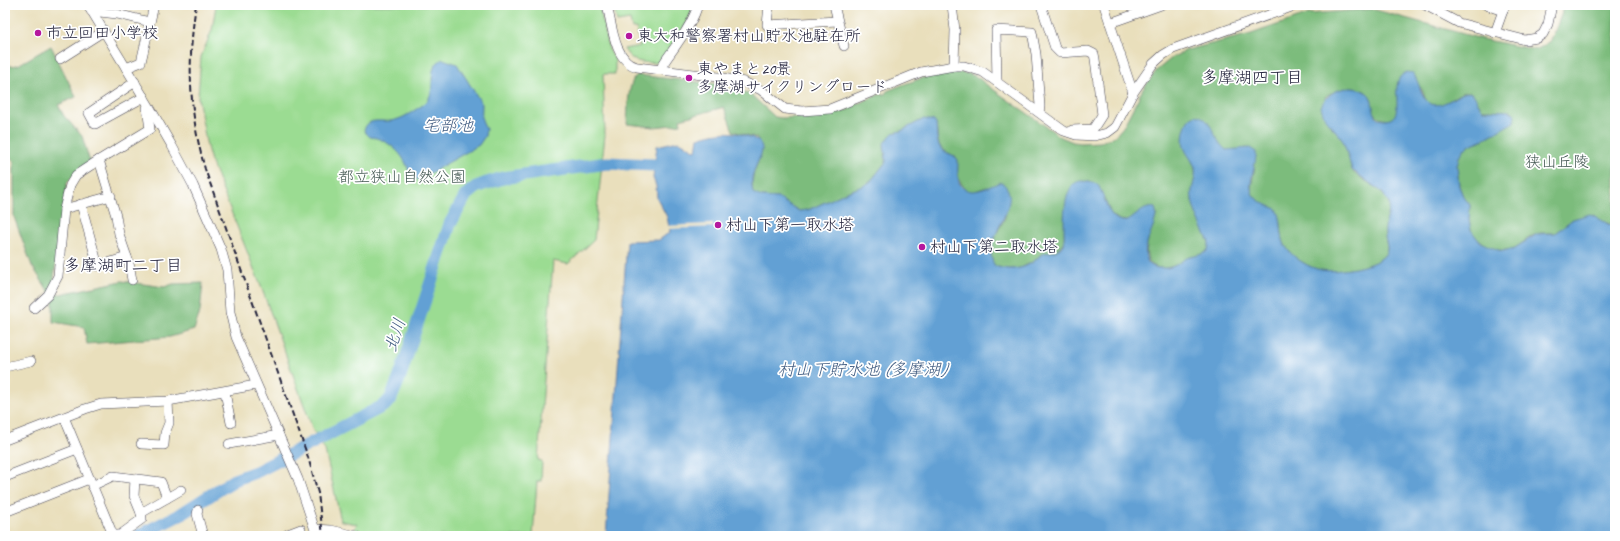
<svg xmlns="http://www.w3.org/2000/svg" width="1620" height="541" font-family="Caveat,'Klee One',sans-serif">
<rect width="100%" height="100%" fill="#fff"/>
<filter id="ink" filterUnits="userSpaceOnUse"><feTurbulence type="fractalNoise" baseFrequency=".025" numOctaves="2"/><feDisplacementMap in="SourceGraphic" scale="8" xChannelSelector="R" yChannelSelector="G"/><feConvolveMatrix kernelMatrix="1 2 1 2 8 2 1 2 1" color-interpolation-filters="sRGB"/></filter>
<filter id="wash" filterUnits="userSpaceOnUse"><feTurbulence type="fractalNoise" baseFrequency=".012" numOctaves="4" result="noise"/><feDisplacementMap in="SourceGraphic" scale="16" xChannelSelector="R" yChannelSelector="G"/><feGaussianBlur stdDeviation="0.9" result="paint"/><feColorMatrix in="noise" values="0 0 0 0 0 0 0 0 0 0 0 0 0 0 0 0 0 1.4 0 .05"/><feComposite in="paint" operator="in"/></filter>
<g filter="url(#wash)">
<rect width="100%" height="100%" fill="#e9dfbc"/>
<!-- green -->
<g fill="#9bdc92" stroke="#5e7f66">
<polygon points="216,5 599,5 609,49 615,60 615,74 603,74 605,135 594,240 568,264 553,261 538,460 542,461 541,481 537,481 533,536 363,536 354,531 357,524 341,521 325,450 313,430 262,289 211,161 207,147 198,97 201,57 212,30"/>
<path d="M 613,5 L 694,5 C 688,27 672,46 657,63 C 642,62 633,64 624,49 L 640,46 L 636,28 L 632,29 L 630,20 L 617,22 Z"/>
</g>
<!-- forest -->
<g fill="#7cbc7c" stroke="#4f6f5c">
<path d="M 1565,5 L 1615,5 L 1615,226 L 1602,221 L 1593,215 L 1573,219 L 1555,233 L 1540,233 L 1532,236 L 1515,248 L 1508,250 L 1498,250 L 1485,245 L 1475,237 L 1471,230 L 1469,219 L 1470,205 L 1463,196 L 1459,186 L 1457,166 L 1459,157 L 1464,149 L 1474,143 L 1482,140 L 1513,122 L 1515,119 L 1512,111 L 1485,110 C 1477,107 1477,94 1469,92 C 1456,90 1446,110 1431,104 C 1423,101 1425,92 1420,87 C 1416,82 1405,79 1400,77 C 1394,90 1401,104 1396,114 C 1392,124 1378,119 1374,112 C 1371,107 1372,101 1370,97 C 1362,82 1335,89 1325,97 L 1328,123 L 1341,137 L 1347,148 L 1351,168 L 1354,173 L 1382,192 L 1390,206 C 1389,215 1384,225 1385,235 C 1385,241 1389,248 1386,253 C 1379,267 1336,273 1321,270 C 1310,268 1295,259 1288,250 C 1278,238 1284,222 1277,210 L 1262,204 L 1252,194 L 1251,188 L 1255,166 L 1247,148 L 1228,151 C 1213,144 1214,125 1199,116 C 1194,121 1185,128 1184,135 C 1181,149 1192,156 1195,169 C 1197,178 1192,186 1192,196 C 1192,209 1204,229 1209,242 C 1209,245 1209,248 1207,251 C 1202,256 1191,256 1184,260 C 1181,262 1178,265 1174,266 C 1168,268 1161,269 1156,267 C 1137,260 1152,227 1157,214 L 1135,217 L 1128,221 L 1119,220 L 1111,214 L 1099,187 L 1097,184 L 1085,181 L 1068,193 L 1065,212 L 1064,241 L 1057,251 L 1040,255 L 1034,261 L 1021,268 L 1006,269 L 995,266 C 983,249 999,232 1005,217 C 1006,213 1007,209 1008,205 L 987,187 L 972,192 C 956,186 958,171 956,157 C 935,147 939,145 936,124 L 924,119 L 901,131 L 893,133 L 884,146 L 886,162 L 870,182 L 863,186 L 847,192 L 808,210 L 799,211 L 778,198 L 761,197 L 753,193 C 750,176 756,169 761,153 L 757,138 L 733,131 L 724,107 L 680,119 L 681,124 L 654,127 L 627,124 C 628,112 627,83 637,75 L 716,84 L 731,90 L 749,93 L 775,117 L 782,118 L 826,116 L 850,109 L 850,107 L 878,95 L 885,94 L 887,91 C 910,82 964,59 984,83 L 1061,137 L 1073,142 L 1080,143 L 1100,142 L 1109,139 L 1116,135 L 1123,127 L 1143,89 L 1157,70 L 1173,57 L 1187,50 L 1251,34 L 1309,14 L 1372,9 L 1482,39 L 1536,50 L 1551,41 Z"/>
<polygon points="51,46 76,97 58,105 64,116 82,136 90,162 67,183 54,277 56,295 122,281 164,287 173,284 203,283 200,312 194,330 170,337 87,344 84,327 53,322 53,298 32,266 14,217 14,162 5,151 5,68 9,66 18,65"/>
</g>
<!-- water -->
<g fill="#62a0d4" stroke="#426188">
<path d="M 443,59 L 457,64 L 482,104 C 482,114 480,120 486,129 L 485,136 L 479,145 L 418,180 L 409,173 C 406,155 387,138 370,137 L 364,131 C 367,117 380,122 390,121 C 399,120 408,115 415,110 C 420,107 427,103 429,98 C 436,84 426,67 443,59 Z"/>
<path d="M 1407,72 L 1413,73 C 1420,83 1420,96 1430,104 C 1447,109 1461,88 1471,93 C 1478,97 1477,106 1484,110 L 1509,111 L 1514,113 L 1515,115 L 1514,122 L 1482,140 L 1474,143 L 1464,149 L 1459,157 L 1457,166 L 1459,186 L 1463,196 L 1470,205 L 1469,220 L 1471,230 L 1480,242 L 1498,250 L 1503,251 L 1515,248 L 1537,234 L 1555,233 L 1573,219 L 1590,214 L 1593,215 L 1608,224 L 1615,226 L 1615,536 L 606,536 L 627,241 L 659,240 L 670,232 L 667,217 L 657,198 L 656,186 L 653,178 L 657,146 L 678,141 L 696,151 L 698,138 C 713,133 728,130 744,135 C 773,143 760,153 753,174 C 751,180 752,187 753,193 L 761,197 L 778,198 L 799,211 L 808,210 L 847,192 L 863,186 L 870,182 L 886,162 L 884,143 L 893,133 L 901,131 L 924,119 L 934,121 L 936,124 C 937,131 936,141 940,147 C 944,154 954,153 958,160 C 958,167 957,176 959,182 C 967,200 989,186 1001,182 C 1029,201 977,241 995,266 C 1007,271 1022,270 1033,262 C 1036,260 1039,256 1042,254 C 1050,251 1059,253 1063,244 C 1065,239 1064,234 1064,229 C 1064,216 1064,181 1082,181 C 1086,181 1092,183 1097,184 C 1107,196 1106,224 1128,221 C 1136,216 1145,205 1155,208 C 1161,222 1138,246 1148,262 C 1153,270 1166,269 1174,266 C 1179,264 1182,260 1187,258 C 1193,256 1203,255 1207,251 C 1209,248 1209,245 1209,242 C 1203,228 1194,213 1192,199 C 1190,188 1197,179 1195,168 C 1193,160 1186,154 1184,147 C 1181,137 1186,111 1200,116 C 1213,121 1214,141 1226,150 L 1250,148 L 1256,152 L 1256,157 C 1251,188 1241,196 1277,209 C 1284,222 1278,237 1288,250 C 1295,259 1310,268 1321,270 C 1335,273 1379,267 1386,253 C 1389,248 1385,241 1385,235 C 1384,225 1389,215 1390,205 L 1382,192 L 1352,170 L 1344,143 L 1341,137 L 1325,119 L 1321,107 C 1327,90 1350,82 1367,93 C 1376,99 1369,121 1386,120 C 1409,118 1385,80 1407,72 Z"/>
</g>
<!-- pier -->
<polygon fill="#e9dfbc" points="713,224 713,227 667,229 666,226"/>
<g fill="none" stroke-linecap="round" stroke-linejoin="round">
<!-- river -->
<polyline stroke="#62a0d4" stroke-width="13" points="138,536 181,514 234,480 258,471 385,405 391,398 399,379 450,224 466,195 476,187 484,184 503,178 607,163 655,165"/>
</g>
</g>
<g filter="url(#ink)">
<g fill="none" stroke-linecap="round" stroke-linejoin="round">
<defs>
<g id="minor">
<polyline points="88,5 149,106 172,146 193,185 221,249 227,270 230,312 236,337 298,479 317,536"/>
<path d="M 607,5 C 612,25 614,61 637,67 L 718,77 L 744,82 L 761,90 L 785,109 L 802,111 L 830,109 L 921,72 L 954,66 L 964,66 L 983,72 L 1064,131 L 1076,135 L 1095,136 L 1107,133 L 1115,127 L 1133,93 L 1153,64 L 1163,55 L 1173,49 L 1297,5"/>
<polyline points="769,5 767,25 837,21"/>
<polyline points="834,5 844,46"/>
<polyline points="952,5 955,30 954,66"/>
<polyline points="1041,5 1055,48 1060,53 1088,51 1094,54 1095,59 1102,115 1093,129 1072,130"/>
<polyline points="1104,5 1133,93"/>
<polyline points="1425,5 1459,23 1525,40 1537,38 1543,34 1548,24 1552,5"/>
<polyline points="1486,5 1503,11"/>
<polyline points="91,11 117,14 150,22"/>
<polyline points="1110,23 1161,5"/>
<polyline points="1495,33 1505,5"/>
<polyline points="60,59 104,31"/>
<polyline points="126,68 141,62 154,5"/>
<path d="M 660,70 C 665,59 673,51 679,41 C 687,30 694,18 698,5"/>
<polyline points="135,82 89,113 95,124 144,97"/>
<polyline points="997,82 996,30 1032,32 1036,54 1040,106 1039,112"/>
<polyline points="81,204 98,266 127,257"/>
<polyline points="64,209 111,196"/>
<polyline points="132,280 129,263 119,234 116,216 99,160 150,129 147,108 148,107"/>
<polyline points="34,308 48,295 58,276 64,209 70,185 76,175 99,160"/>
<polyline points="5,367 31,361"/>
<polyline points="225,392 231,423"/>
<polyline points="64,417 113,535 120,535 142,519 141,513 181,490"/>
<polyline points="5,440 85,409 101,404 168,401 256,385"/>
<polyline points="141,444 164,445 165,433 169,423 168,401"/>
<polyline points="229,444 279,435"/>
<polyline points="5,477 77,449"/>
<polyline points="135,479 134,496 141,513"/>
<polyline points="92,486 113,476 161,482 167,498"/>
<polyline points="198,510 197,514 203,536"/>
<polyline points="5,512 89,479"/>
<polyline points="315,529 331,530 357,536"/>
<polyline points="288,534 301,529"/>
</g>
</defs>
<!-- minor casing -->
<use href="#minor" stroke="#403e4e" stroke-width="10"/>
<!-- minor -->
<use href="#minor" stroke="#fff" stroke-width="9"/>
<!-- rail -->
<path stroke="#22223b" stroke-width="2" stroke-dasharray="6 3" stroke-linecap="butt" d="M 196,5 C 187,63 189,112 205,169 L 308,457 L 318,493 L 323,536"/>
</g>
</g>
<!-- markers -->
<g fill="#b5179e" stroke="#fff" stroke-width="1.5">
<circle cx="38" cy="33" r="4"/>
<circle cx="629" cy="36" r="4"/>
<circle cx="689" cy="78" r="4"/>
<circle cx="718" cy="225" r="4"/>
<circle cx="922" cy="247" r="4"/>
</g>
<g text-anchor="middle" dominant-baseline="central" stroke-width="3.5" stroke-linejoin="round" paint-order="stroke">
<!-- poi labels -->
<g font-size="16" fill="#22223b" stroke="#fff" text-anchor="start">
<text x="46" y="33">市立回田小学校</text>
<text x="637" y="36">東大和警察署村山貯水池駐在所</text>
<text x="697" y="69">東やまと20景<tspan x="697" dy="18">多摩湖サイクリングロード</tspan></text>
<text x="726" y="225">村山下第一取水塔</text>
<text x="930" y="247">村山下第二取水塔</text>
</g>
<!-- park labels -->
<g font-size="16" fill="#465a55" stroke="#fff">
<text x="1557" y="162">狭山丘陵</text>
<text x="402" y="177">都立狭山自然公園</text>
</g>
<!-- neighbourhood labels -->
<g font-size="17" fill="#22223b" stroke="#fff">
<text x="1252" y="77">多摩湖四丁目</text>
<text x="123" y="265">多摩湖町二丁目</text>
</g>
<!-- water labels -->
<g font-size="17" font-style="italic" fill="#3f5b80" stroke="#fff">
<text x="448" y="125">宅部池</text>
<text transform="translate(395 335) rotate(-72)">北川</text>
<text x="862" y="369">村山下貯水池 (多摩湖)</text>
</g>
</g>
<!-- margin -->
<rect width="1620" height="541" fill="none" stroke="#fff" stroke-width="20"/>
</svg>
